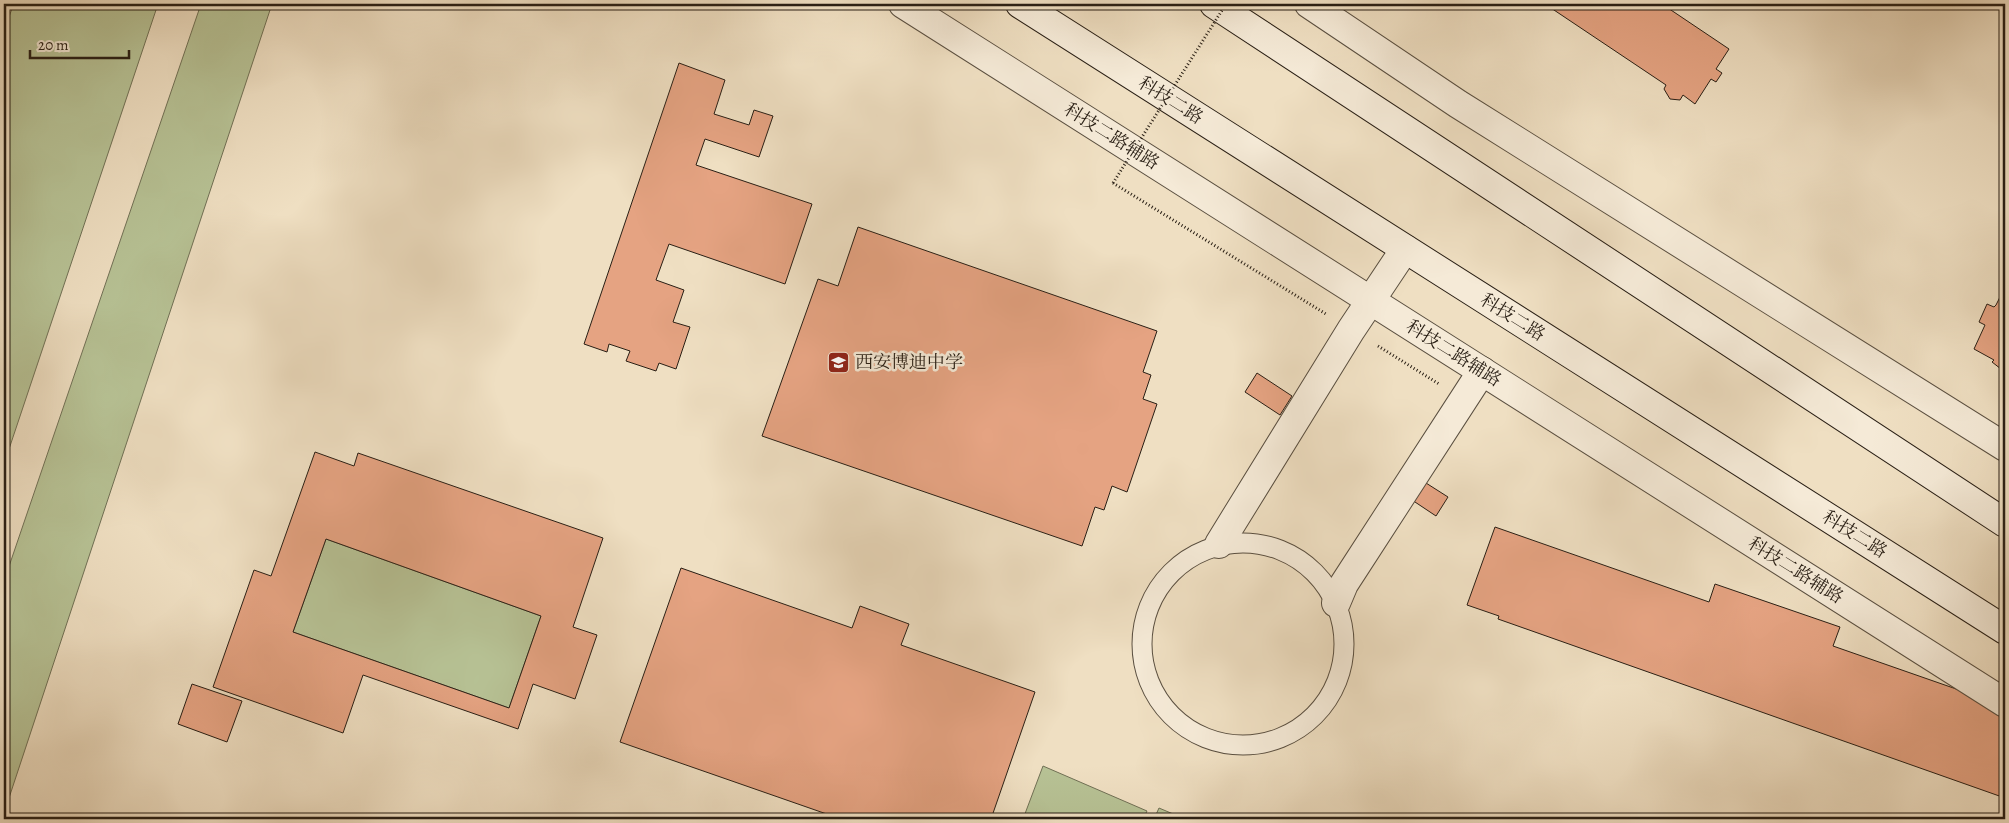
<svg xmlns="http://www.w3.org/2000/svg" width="2009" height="823" font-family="Alegreya,'Noto Serif SC',serif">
<rect width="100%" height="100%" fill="#efdfc2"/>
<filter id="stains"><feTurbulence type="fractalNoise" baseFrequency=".004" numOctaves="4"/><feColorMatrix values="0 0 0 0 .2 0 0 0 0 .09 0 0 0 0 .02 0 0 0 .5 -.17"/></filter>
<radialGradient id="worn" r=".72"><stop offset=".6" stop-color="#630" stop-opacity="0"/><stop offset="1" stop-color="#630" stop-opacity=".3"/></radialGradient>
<!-- green -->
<g fill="#b7c295" stroke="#707055">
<polygon points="14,4 158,4 4,464 4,29"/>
<polygon points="201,4 272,4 4,813 4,581"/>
<polygon points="326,539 541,616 509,708 293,632"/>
<polygon points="1043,766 1147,811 1143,819 1023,819"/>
<polygon points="1159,808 1185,819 1154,819"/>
</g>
<!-- building -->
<g fill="#e5a382" stroke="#291f15" fill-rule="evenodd">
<polygon points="1545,4 1662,4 1729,49 1716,69 1722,73 1716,82 1711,79 1695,104 1683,95 1680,100 1670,99 1664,89 1666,85"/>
<polygon points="679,63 725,80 714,114 749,125 754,110 773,116 759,157 705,139 696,165 812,204 785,284 669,244 656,280 684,290 673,322 690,327 676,369 659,363 656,371 626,361 630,351 609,344 607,352 584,344"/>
<polygon points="858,227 1157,331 1143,372 1151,375 1143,399 1157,404 1127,492 1112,486 1104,510 1095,507 1082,546 762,436 818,279 838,286"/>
<polygon points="2005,287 2005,370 2001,369 1992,362 1994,360 1974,349 1985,325 1979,322 1987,304 1994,307 1996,305"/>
<polygon points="1257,373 1292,396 1280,415 1245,392"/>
<path d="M 315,452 L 354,466 L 358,453 L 603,538 L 573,627 L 597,635 L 575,699 L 533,684 L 518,729 L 363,675 L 343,733 L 213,687 L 254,570 L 271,576 ZM 326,539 L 541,616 L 509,708 L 293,632 Z"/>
<polygon points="1415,476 1448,497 1436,516 1403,494"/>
<polygon points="1495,527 1709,602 1715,584 1840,627 1833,646 2005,706 2005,798 1498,619 1499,616 1467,605"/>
<polygon points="681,568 852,628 860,606 909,624 901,645 1035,692 991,819 841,819 620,742"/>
<polygon points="192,684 242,701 227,742 178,724"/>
</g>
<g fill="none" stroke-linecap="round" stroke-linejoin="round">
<defs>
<circle id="service" cx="1243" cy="644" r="101"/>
<g id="minor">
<polyline points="903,4 2005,703"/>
<polyline points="1309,4 1458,104 2005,447"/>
<polyline points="1219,544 1351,330 1405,249"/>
<polyline points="1336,603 1344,584 1482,371"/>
</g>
<g id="secondary">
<polyline points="1020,4 2005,630"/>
<polyline points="1214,4 2005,523"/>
</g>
</defs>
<!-- service casing -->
<use href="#service" stroke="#5a4f40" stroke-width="21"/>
<!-- minor casing -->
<use href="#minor" stroke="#5a4f40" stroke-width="30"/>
<!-- secondary casing -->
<use href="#secondary" stroke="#291f15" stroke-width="30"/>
<!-- path -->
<g stroke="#291f15" stroke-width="3" stroke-dasharray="1 2.5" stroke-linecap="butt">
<polyline points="1113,183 1326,314"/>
<polyline points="1378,346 1439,384"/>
</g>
<!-- service -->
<use href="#service" stroke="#f5ead7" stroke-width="19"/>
<!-- minor -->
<use href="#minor" stroke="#f5ead7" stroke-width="28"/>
<!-- secondary -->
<use href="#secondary" stroke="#f5ead7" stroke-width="28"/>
<!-- path-bridge -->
<polyline stroke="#291f15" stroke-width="3" stroke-dasharray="1 2.5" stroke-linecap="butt" points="1113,183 1226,4"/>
</g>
<!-- icons -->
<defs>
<symbol id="school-square" viewBox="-11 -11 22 22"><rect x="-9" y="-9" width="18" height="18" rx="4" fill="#8f2418" stroke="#f5ead7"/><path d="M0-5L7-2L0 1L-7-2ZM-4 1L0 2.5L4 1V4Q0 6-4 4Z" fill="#fff"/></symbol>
</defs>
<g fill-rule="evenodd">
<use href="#school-square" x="826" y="350" width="25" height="25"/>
</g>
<g text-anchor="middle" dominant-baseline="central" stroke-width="5" stroke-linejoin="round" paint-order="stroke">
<!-- street labels -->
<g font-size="18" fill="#291f15" stroke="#f5ead7">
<text transform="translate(1171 100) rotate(32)">科技二路</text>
<text transform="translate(1112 136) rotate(32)">科技二路辅路</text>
<text transform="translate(1513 317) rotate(32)">科技二路</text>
<text transform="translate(1454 353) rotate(32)">科技二路辅路</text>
<text transform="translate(1855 534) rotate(32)">科技二路</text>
<text transform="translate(1796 570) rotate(32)">科技二路辅路</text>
</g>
<!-- poi labels -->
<g font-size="18" fill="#291f15" stroke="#f5ead7" text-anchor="start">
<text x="855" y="362">西安博迪中学</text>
</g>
</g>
<!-- margin -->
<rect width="2009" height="823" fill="none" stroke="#efdfc2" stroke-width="20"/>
<rect x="5" y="5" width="1999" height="813" fill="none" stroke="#291f15" stroke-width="2.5"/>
<rect x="10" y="10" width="1989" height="803" fill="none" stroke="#291f15"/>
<!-- scale -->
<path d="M30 50v8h99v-8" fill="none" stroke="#291f15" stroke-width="2.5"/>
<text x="38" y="50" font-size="15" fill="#291f15" stroke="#f5ead7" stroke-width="4" paint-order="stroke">20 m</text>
<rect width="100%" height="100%" filter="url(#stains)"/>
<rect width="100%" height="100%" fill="url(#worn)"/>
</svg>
